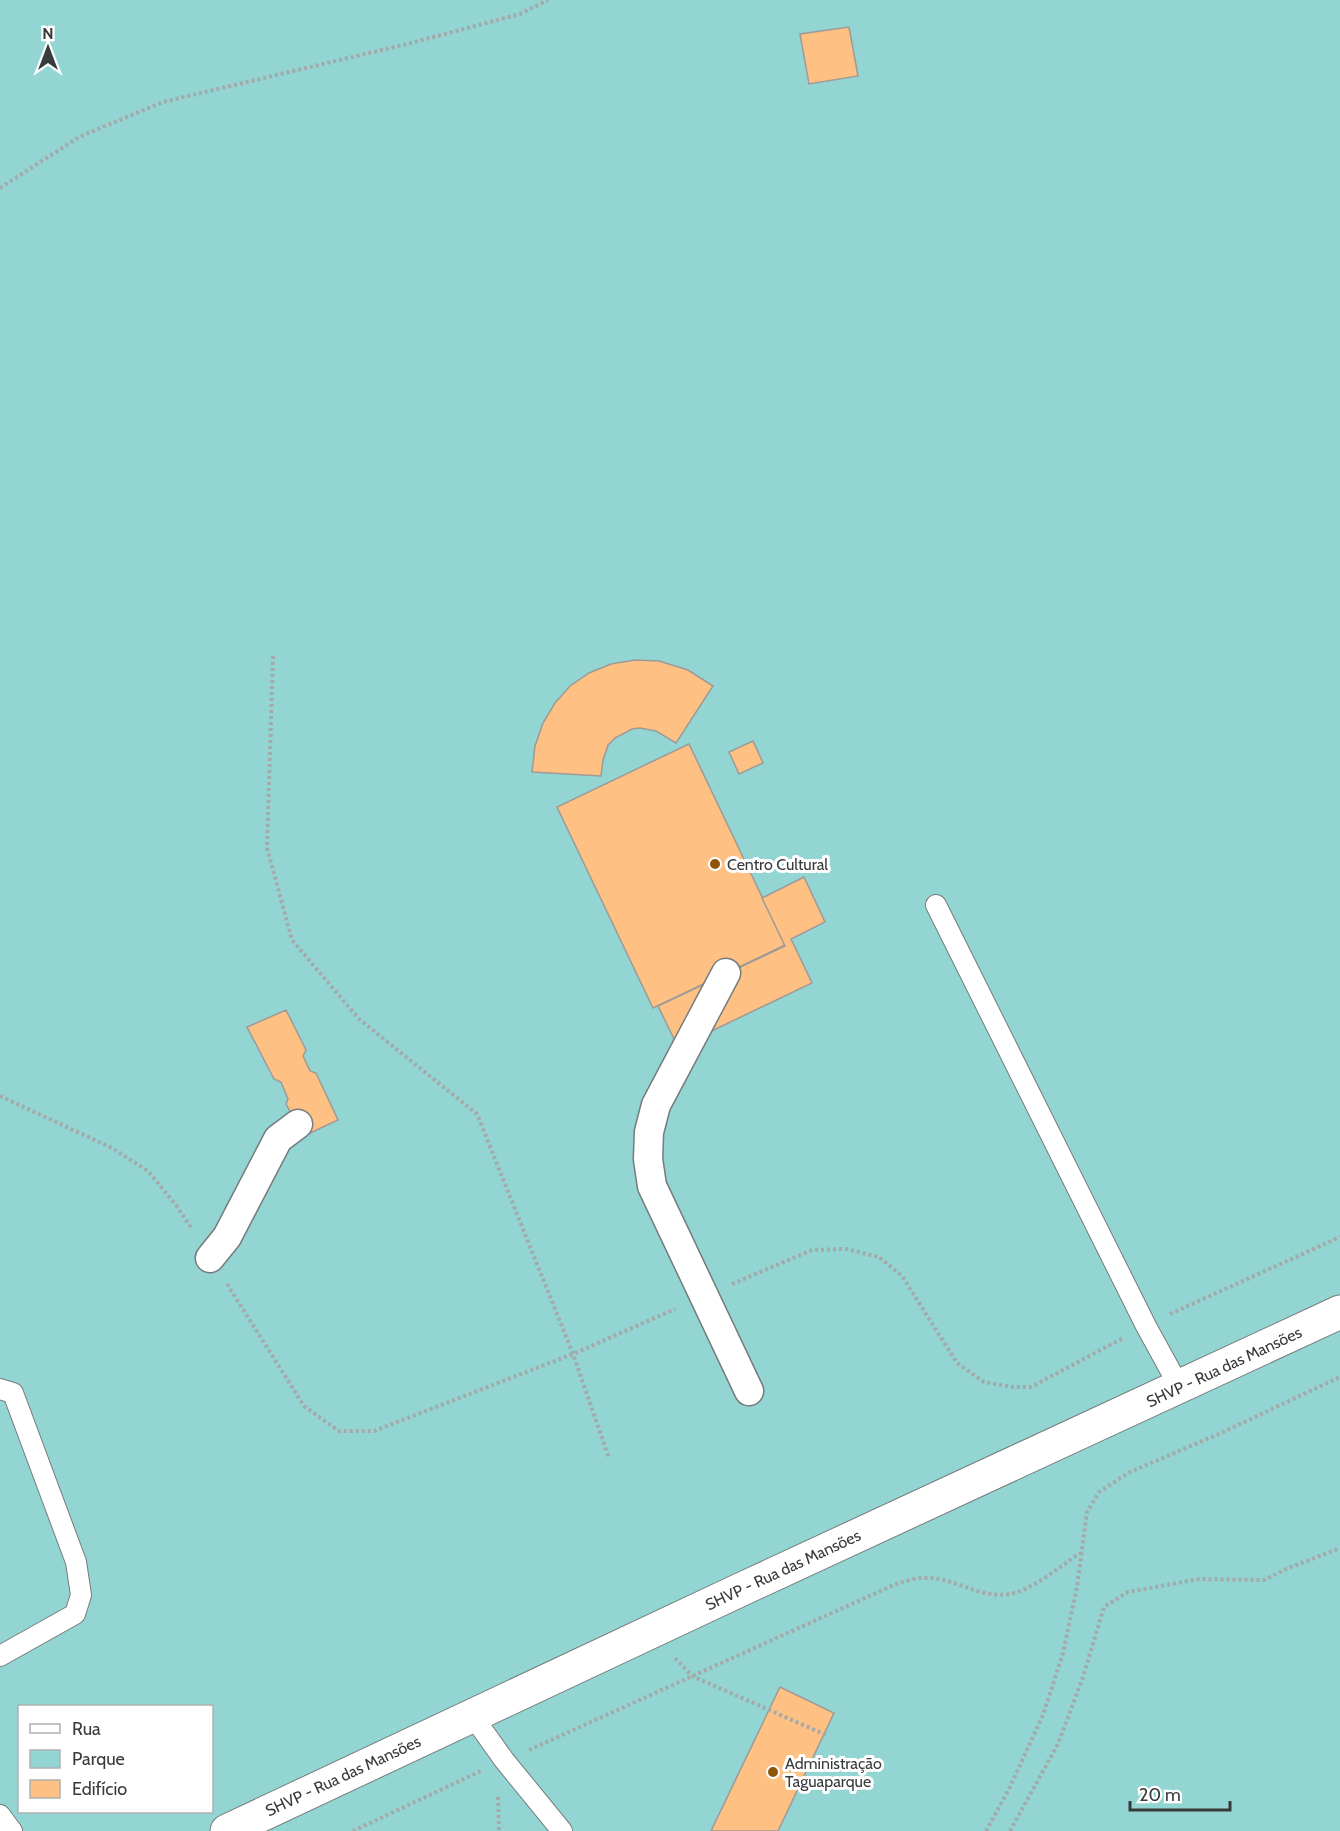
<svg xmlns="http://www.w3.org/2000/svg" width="1340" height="1831" font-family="Cabin,sans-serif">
<rect width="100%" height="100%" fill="#e8efef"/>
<!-- green -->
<path fill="#92d5d3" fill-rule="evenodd" d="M 0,0 L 1340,0 L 1340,1831 L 0,1831 ZM 20,1706 L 212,1706 L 212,1812 L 20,1812 Z"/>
<!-- building -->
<g fill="#fec083" stroke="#9e9a96" stroke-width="1.5">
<polygon points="849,27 858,76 809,84 800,34"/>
<polygon points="635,660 659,661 688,670 713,686 676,743 656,731 640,728 632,729 615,738 608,745 603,760 601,776 532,772 535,746 543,723 555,703 570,686 589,673 611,664"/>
<polygon points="753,741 763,763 739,774 729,752"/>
<polygon points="689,744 785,945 653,1008 557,807"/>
<polygon points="804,877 825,922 791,939 812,983 678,1047 658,1006 785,946 762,898"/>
<polygon points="286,1010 306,1050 303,1056 310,1071 316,1073 338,1120 304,1136 286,1104 288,1099 281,1082 274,1079 247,1027"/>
<polygon points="780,1687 834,1713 778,1831 711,1831"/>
</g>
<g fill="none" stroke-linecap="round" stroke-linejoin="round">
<defs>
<g id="service">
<polyline points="936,905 1146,1326 1180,1388"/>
<polyline points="0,1389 13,1393 76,1562 81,1595 75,1614 0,1656"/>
<polyline points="472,1715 504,1760 562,1831"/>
<polyline points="0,1815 12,1831"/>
</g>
<g id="pedestrian">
<polyline points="726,973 656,1105 649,1132 648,1159 652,1186 749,1391"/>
<polyline points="210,1258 227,1237 278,1139 298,1124"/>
</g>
<polyline id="tertiary" points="227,1831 742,1589 1340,1312"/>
</defs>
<!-- service casing -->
<use href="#service" stroke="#757c7b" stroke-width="22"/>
<!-- pedestrian casing -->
<use href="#pedestrian" stroke="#757c7b" stroke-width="31"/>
<!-- tertiary casing -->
<use href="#tertiary" stroke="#757c7b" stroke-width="35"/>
<!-- path -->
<g stroke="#a4a9a9" stroke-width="4" stroke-dasharray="3 3" stroke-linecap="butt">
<polyline points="0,188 79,137 163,102 407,44 520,14 548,0"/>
<polyline points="273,656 267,848 292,940 359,1019 477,1114 573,1354 609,1458"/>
<polyline points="0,1096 112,1148 148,1171 176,1205 192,1229"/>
<polyline points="227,1284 304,1406 339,1431 374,1431 573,1354 675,1309"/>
<polyline points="732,1284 812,1250 846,1249 879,1257 902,1276 957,1363 984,1382 1012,1387 1031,1387 1123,1338"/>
<polyline points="1170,1314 1340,1237"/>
<polyline points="675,1658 692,1676 826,1735"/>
<path d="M 529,1750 L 896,1584 C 904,1582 914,1578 923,1578 C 953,1576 978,1599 1009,1594 C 1031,1591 1061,1566 1080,1553"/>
<polyline points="498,1797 499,1831"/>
<polyline points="353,1831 481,1771"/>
<polyline points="986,1831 1009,1789 1043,1715 1063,1653 1077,1587 1087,1512 1099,1492 1130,1472 1221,1433 1340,1377"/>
<polyline points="1010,1831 1058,1744 1083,1677 1104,1607 1128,1592 1199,1579 1264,1580 1286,1569 1340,1548"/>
</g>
<!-- service -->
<use href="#service" stroke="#fff" stroke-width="20"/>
<!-- pedestrian -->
<use href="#pedestrian" stroke="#fff" stroke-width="28"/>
<!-- tertiary -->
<use href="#tertiary" stroke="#fff" stroke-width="33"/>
</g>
<!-- markers -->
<g fill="#8d540b" stroke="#fff" stroke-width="2">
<circle cx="715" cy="864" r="6"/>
<circle cx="773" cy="1772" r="6"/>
</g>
<g text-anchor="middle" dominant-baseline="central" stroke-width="6" stroke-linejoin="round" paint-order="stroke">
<!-- poi labels -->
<g font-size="16" fill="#383b3b" stroke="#fff" text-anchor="start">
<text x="727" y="864">Centro Cultural</text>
<text x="785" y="1763">Administração<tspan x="785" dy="18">Taguaparque</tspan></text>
</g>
<!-- street labels -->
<g font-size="16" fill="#383b3b" stroke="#fff">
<text transform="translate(1224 1367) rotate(-25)">SHVP - Rua das Mansões</text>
<text transform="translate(783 1570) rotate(-25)">SHVP - Rua das Mansões</text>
<text transform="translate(343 1776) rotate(-25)">SHVP - Rua das Mansões</text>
</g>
</g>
<!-- legend -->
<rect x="18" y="1705" width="195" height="108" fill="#ffffff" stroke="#afb1b1" stroke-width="1.5"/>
<rect x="30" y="1724" width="30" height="9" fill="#ffffff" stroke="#afb1b1" stroke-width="1.5"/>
<text x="72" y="1735" font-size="18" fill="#383b3b">Rua</text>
<rect x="30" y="1750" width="30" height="18" fill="#92d5d3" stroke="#afb1b1" stroke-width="1.5"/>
<text x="72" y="1765" font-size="18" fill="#383b3b">Parque</text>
<rect x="30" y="1780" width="30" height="18" fill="#fec083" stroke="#afb1b1" stroke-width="1.5"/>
<text x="72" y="1795" font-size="18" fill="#383b3b">Edifício</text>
<!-- north arrow -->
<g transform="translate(48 48)" stroke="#ffffff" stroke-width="4.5" paint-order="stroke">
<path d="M0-4.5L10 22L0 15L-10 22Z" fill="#383b3b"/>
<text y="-9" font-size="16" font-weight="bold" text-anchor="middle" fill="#383b3b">N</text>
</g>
<!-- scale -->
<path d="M1130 1801v9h100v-9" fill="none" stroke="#383b3b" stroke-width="3"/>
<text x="1139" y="1801" font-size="18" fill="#383b3b" stroke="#ffffff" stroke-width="4.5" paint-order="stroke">20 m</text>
</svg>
